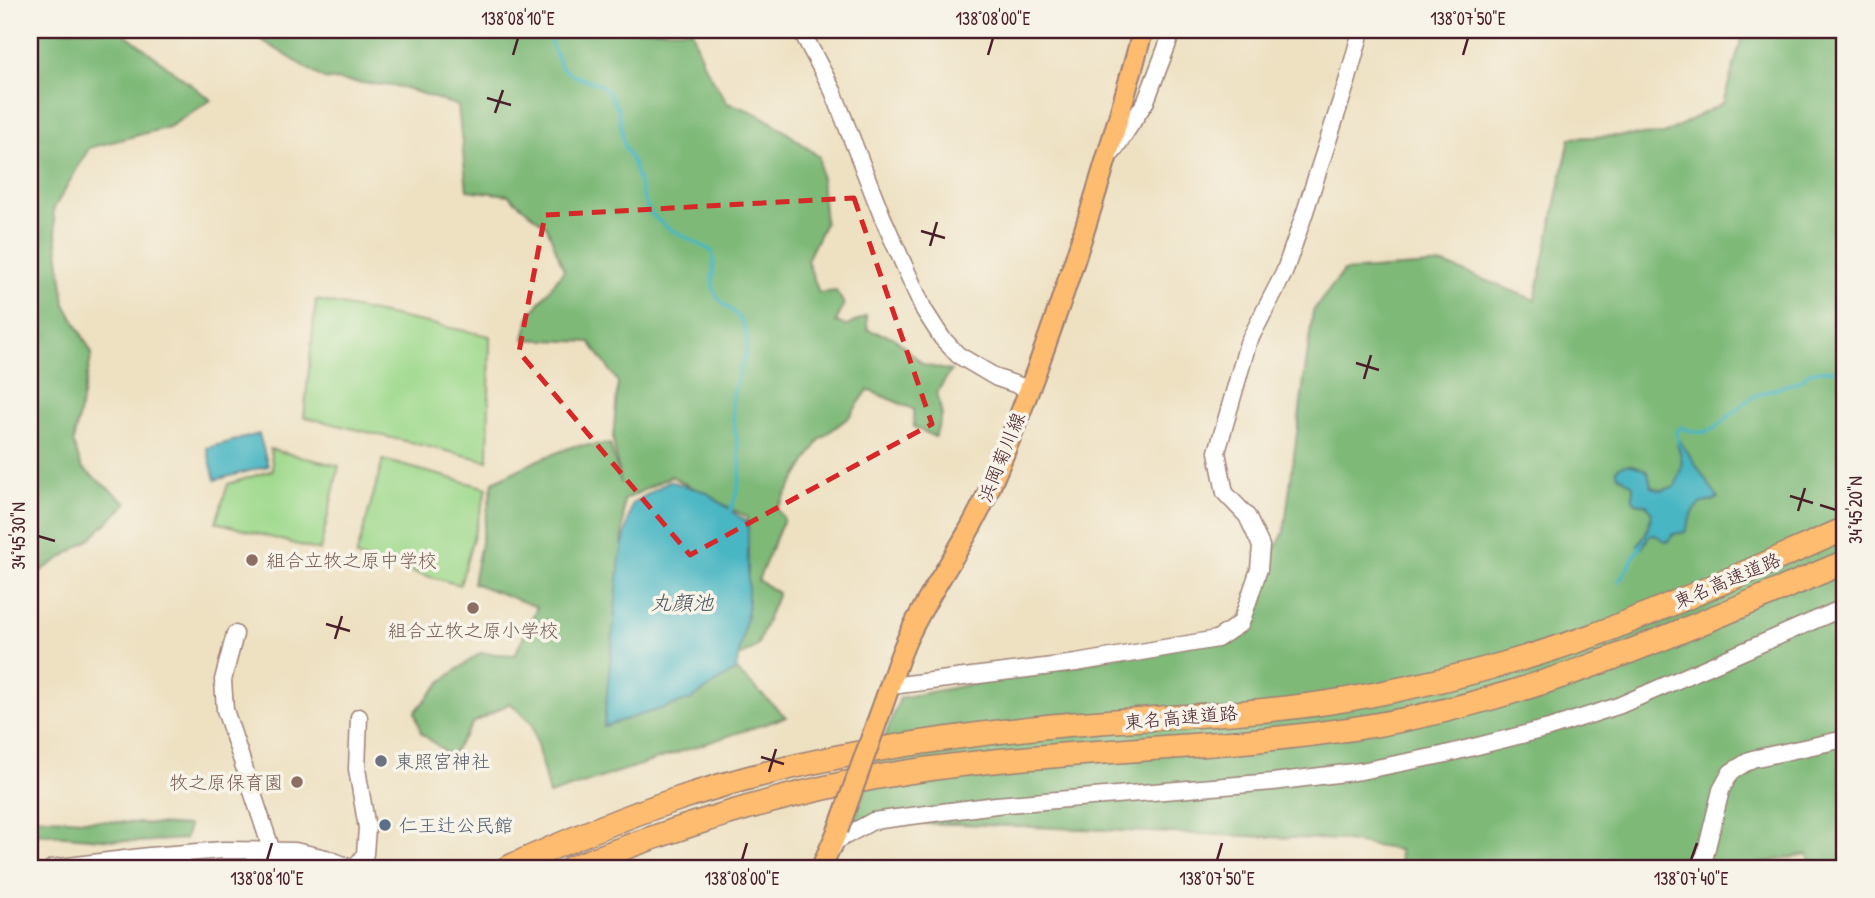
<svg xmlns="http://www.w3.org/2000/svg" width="1875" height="898" font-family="'Patrick Hand','Klee One',sans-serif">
<rect width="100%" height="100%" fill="#f7f3e8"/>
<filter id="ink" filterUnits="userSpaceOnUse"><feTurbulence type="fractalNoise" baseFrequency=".0143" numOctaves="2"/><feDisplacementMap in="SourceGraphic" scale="14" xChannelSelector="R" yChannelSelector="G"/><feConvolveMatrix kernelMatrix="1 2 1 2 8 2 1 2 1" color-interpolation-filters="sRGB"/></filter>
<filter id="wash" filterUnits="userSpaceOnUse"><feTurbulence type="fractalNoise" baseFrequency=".00686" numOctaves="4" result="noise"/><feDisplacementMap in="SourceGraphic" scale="28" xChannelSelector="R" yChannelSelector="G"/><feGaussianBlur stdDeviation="1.57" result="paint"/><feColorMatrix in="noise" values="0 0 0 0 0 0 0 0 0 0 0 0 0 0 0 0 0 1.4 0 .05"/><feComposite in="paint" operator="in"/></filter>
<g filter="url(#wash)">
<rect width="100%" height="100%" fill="#eee1c2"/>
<!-- green -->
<g fill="#9ed98c" stroke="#747c5c" stroke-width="2">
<polygon points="316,300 490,336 488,461 304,417"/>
<polygon points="270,449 339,466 320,551 216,522 228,484 273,470"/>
<polygon points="383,460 487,488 460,585 356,557"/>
</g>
<!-- forest -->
<g fill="#7eb978" stroke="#646c52" stroke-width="2">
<polygon points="30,30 120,30 211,100 169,127 89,148 53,210 65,304 92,353 73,443 82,468 127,503 89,540 30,578"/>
<path d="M 246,30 L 692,30 L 703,63 L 727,103 C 764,112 789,134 819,157 L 825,223 L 807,260 L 819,293 L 836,291 L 844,304 L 836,322 L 847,326 L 866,316 L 868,330 L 893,337 L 924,365 L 951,371 L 937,392 L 942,416 L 935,437 L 914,427 L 913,409 L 868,390 L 849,417 L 820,439 L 777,509 L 784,519 L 758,580 L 778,593 L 757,646 L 738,658 L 748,608 L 747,517 L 671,476 L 624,500 L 622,552 L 604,725 L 679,703 L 736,670 L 786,717 L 549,795 L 532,724 L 510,703 L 473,723 L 451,756 L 421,733 L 415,712 L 442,681 L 480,653 L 515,655 L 537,607 L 473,583 L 493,482 L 538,460 L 574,446 L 610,444 L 621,484 L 613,439 L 618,382 L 590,342 L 524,339 L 529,317 L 564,270 L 547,227 L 508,195 L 467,190 L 458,106 L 402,87 L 324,79 Z"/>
<polygon points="1744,30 1845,30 1845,868 1816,868 1807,854 1739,868 1401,868 1399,850 1340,840 960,824 852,823 900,698 1230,635 1248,606 1284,532 1313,311 1344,271 1444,264 1535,300 1570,138 1664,134 1723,103"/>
<polygon points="30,817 189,826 185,839 137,842 30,833"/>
</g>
<!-- water -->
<g fill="#48b6c3" stroke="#496a77" stroke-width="2">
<polygon points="259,434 268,466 215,480 207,448"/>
<path d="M 1680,441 L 1718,498 C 1712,503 1707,501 1700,504 C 1692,509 1689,524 1685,532 L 1674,534 L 1667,542 L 1655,535 L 1649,536 L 1642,548 L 1638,545 L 1646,533 L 1652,513 L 1647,505 L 1636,503 L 1633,500 L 1633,485 L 1617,474 L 1617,469 C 1626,461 1639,466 1648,472 L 1651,487 L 1661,490 L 1675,487 C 1681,470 1685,461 1677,444 Z"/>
<polygon points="669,481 706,492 748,523 748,608 736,670 690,700 604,726 620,558 632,504"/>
</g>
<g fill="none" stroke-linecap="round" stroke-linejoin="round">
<!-- stream -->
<g stroke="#48b6c3" stroke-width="3.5">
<path d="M 546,30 L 561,67 L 574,76 L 599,84 L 608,92 L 618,109 L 624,145 L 634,166 L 643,197 L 650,213 L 666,227 L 712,251 C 717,267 709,281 715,293 C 724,310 742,311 746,334 C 750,357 736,375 733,396 C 730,418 738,438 740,460 C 742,477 736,497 730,512"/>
<path d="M 1679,444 L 1676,432 L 1682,427 C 1713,445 1726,414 1750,399 C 1766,389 1786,387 1801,380 C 1806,377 1808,372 1814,371 C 1825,369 1836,373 1845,366"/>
<polyline points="1619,581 1642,544"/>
</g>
</g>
</g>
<g filter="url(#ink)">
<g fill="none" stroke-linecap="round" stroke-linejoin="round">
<defs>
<g id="minor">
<polyline points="801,30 833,91 882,216 924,310 942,338 958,355 997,378 1029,389"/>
<polyline points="1113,152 1146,101 1173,30"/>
<polyline points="235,634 223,680 225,710 272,851"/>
<polyline points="891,686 1076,663 1217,639 1241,623 1259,569 1261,546 1247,516 1225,493 1217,452 1248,343 1284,273 1303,218 1347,82 1360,35 1356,30"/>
<polyline points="832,849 836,841 873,821 996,805 1273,782 1361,771 1442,755 1549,728 1618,706 1845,607"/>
<polyline points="52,868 149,856 223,850 295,851 326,858 352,868"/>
<polyline points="355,868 365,854 367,828 357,769 359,717"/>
<polyline points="1697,868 1705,856 1721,790 1731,772 1752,759 1845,739"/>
</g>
<g id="major">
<path d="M 883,705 C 892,681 899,654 911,631 C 933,585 965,544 986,497 C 1051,346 1100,188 1143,30"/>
<polyline points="821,868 838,830"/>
</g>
<g id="highway">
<path d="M 507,868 C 562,843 618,819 675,800 C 796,759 925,739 1052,726 C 1149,717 1247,716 1344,700 C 1428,685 1514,664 1594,635 C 1679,603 1762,565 1845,529"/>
<path d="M 571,868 C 686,823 804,786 928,769 C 1070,749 1215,750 1357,728 C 1528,702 1687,629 1845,562"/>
</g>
</defs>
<!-- minor casing -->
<use href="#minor" stroke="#9c8076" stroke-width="19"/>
<!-- major casing -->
<use href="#major" stroke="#9c8076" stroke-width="23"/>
<!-- highway casing -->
<use href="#highway" stroke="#9c8076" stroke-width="26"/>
<!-- minor -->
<use href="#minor" stroke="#fff" stroke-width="16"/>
<!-- major -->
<use href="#major" stroke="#fdbc6f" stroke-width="19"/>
<!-- highway -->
<use href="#highway" stroke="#fdbc6f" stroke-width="23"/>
<defs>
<polyline id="major-bridge" points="838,830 883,705"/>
</defs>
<!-- major-bridge casing -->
<use href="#major-bridge" stroke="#9c8076" stroke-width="23" stroke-linecap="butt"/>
<!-- major-bridge -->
<use href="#major-bridge" stroke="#fdbc6f" stroke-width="19"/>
</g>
</g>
<!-- marked area -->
<path fill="none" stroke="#d62828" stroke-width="5" stroke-dasharray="14 9" stroke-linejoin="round" d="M 854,198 L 932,424 L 690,555 L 519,352 L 545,215 Z"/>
<!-- ticks -->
<path fill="none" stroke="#4a1f2b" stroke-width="2.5" d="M 513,55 L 518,38M 988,55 L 993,38M 1463,55 L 1468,38M 487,98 L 511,105M 495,113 L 503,90M 921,231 L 945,238M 930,246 L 937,222M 1356,363 L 1379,370M 1364,379 L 1371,355M 1790,496 L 1813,503M 1820,505 L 1836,510M 1798,511 L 1805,488M 38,536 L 55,541M 326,624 L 350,631M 335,639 L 342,616M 761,757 L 784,764M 769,772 L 776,749M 267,860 L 272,843M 742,860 L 747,843M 1217,860 L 1222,843M 1691,860 L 1697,843"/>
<!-- markers -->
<g fill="#8d6e63" stroke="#f7f3e8" stroke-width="2.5">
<circle cx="252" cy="560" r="7"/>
<circle cx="473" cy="608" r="7"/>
<circle cx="297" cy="782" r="7"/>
</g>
<circle fill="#6b7280" stroke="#f7f3e8" stroke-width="2.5" cx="381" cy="761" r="7"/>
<circle fill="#5c6f8a" stroke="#f7f3e8" stroke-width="2.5" cx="385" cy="825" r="7"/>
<g text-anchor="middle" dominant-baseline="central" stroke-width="7" stroke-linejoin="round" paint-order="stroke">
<!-- street labels -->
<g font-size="19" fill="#4a1f2b" stroke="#f7f3e8">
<text transform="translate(1001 457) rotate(-68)">浜岡菊川線</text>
<text transform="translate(1727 580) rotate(-23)">東名高速道路</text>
<text transform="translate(1181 717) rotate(-5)">東名高速道路</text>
</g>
<!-- education labels -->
<g font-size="19" fill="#785e54" stroke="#f7f3e8" text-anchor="start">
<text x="266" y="560">組合立牧之原中学校</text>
<text x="473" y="630" text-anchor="middle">組合立牧之原小学校</text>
<text x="283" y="782" text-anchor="end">牧之原保育園</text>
</g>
<!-- worship labels -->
<g font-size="19" fill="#5b616d" stroke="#f7f3e8" text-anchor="start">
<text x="395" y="761">東照宮神社</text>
</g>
<!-- service labels -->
<g font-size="19" fill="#4e5e75" stroke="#f7f3e8" text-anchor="start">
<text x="399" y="825">仁王辻公民館</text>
</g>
<!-- water labels -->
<g font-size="21" font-style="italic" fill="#495460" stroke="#f7f3e8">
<text x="682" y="602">丸顔池</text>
</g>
</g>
<!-- margin -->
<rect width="1875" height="898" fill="none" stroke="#f7f3e8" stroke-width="77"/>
<rect x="38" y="38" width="1798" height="822" fill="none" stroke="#4a1f2b" stroke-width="2.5"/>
<g font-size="18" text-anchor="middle" fill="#4a1f2b">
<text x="518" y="25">138°08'10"E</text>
<text x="993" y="25">138°08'00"E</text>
<text x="1468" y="25">138°07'50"E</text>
<text transform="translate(1856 510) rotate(-90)" y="6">34°45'20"N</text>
<text transform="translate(19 536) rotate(-90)" y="6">34°45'30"N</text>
<text x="267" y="885">138°08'10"E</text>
<text x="742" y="885">138°08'00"E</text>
<text x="1217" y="885">138°07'50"E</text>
<text x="1691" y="885">138°07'40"E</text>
</g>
</svg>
